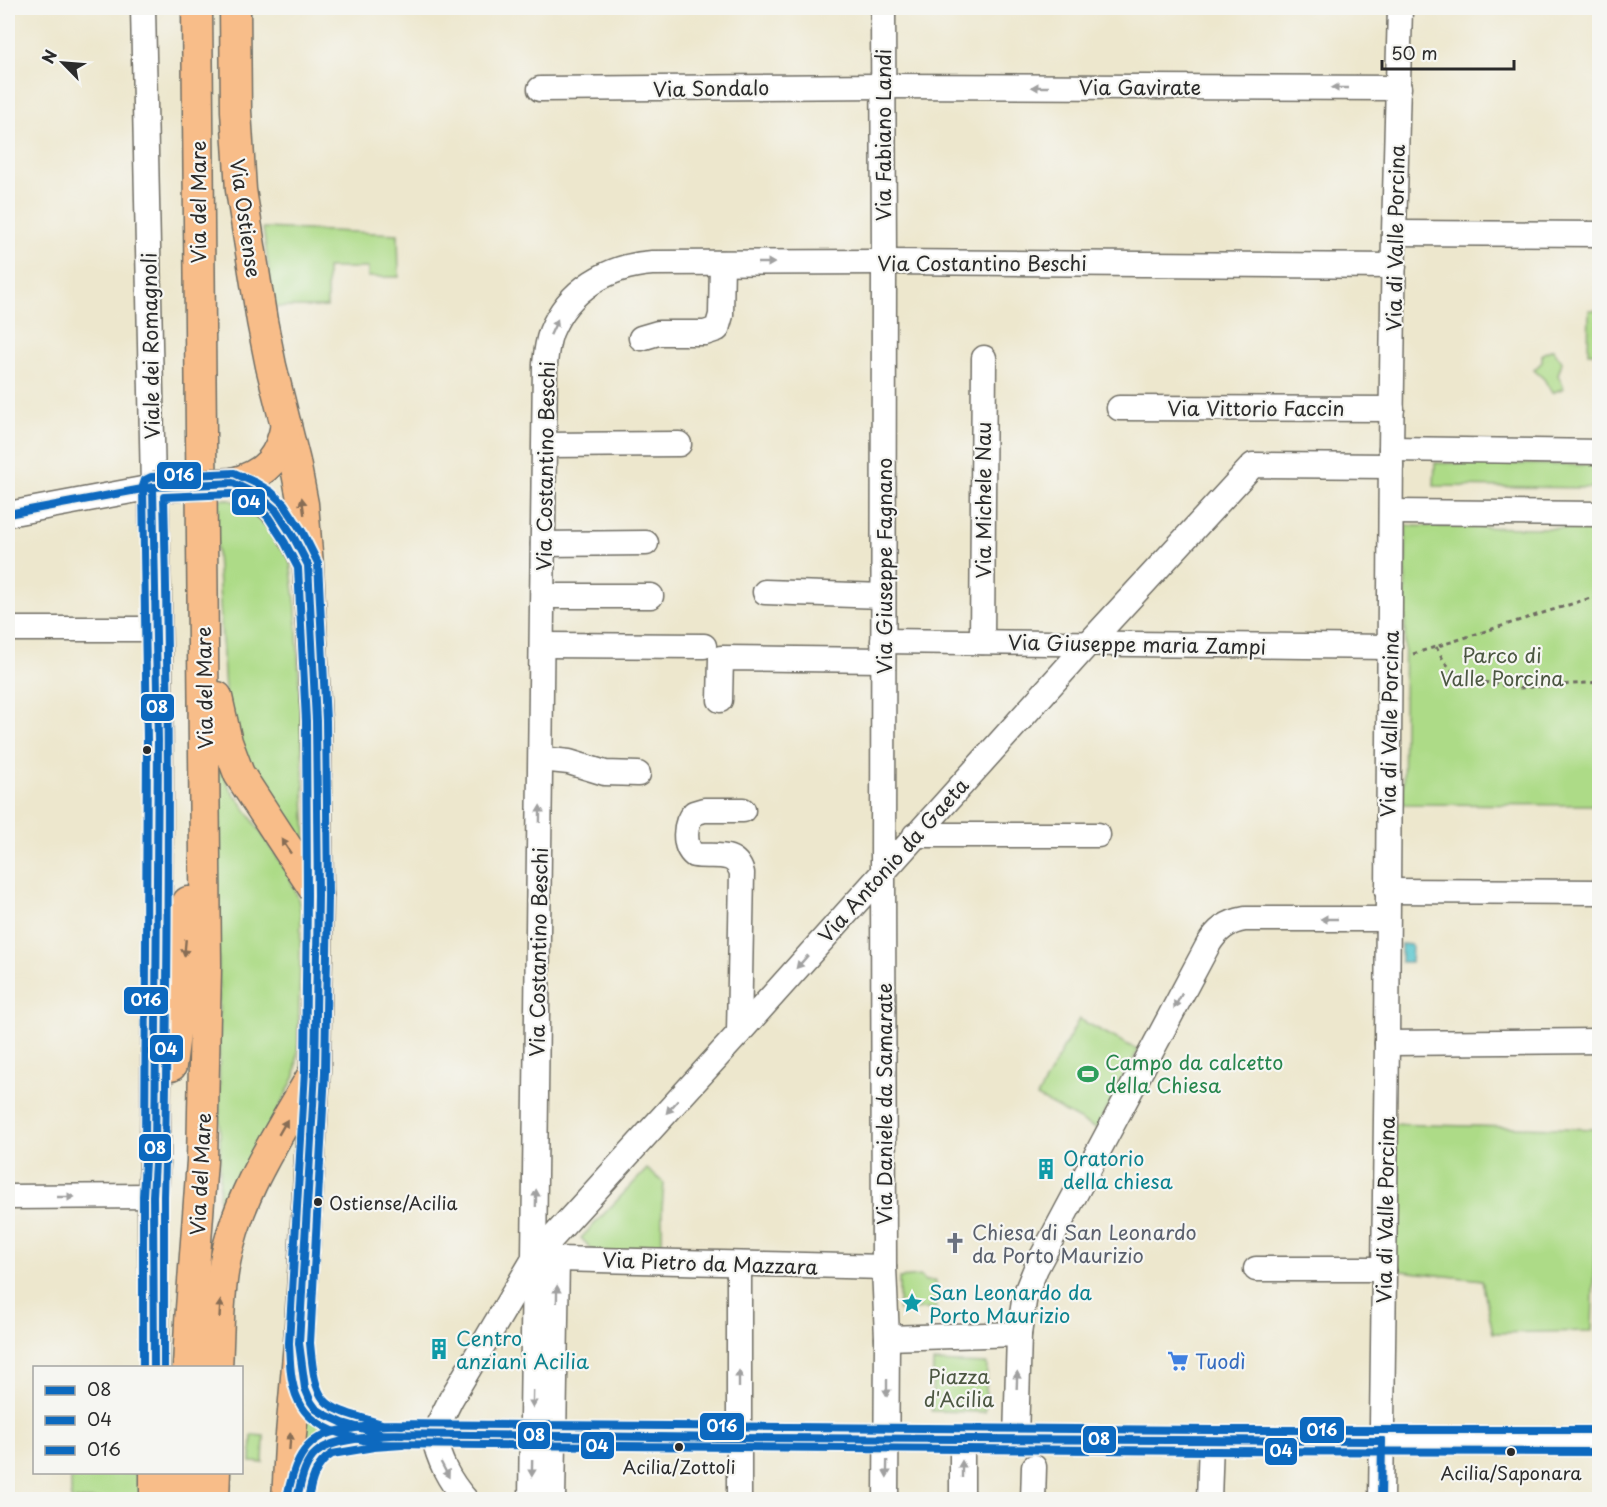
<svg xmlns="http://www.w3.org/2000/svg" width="1607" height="1507" font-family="'Playpen Sans',sans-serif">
<rect width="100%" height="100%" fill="#f6f6f2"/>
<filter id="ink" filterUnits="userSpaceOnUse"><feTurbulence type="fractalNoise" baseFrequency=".0167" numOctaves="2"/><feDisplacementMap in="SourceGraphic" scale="12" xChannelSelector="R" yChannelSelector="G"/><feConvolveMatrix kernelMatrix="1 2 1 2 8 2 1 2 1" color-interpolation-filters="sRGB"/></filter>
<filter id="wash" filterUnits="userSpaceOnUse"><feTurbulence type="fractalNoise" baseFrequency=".008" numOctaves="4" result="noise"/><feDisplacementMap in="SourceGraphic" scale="24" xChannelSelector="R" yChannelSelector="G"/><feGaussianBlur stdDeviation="1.35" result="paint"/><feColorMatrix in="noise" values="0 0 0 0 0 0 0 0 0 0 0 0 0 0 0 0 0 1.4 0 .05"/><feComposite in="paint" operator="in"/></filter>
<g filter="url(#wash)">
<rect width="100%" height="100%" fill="#ede7cd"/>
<!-- green -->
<g fill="#addb87" stroke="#6c8359" stroke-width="1.5">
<polygon points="263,228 398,234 399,277 368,277 368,268 327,268 327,307 274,307"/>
<polygon points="1589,310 1599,310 1599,353 1588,353"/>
<polygon points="1553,349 1562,362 1558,375 1564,388 1552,393 1544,379 1534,370 1542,362 1542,354"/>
<polygon points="1435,463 1599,465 1599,488 1434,486"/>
<polygon points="227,499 266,513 289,553 296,608 307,861 240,762 225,692 214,500"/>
<polygon points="1406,526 1599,529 1599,805 1403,804"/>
<polygon points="217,757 230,789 242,804 288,873 298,898 301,914 298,1049 295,1076 218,1231 220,1168"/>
<polygon points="1079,1019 1138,1050 1096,1129 1037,1097"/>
<polygon points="1386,1124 1598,1129 1592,1331 1493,1333 1482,1280 1384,1269"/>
<polygon points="647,1169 664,1183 662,1209 662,1251 598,1256 581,1238"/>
<polygon points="921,1276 925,1281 936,1281 936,1309 899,1310 899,1278"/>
<polygon points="933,1362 987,1364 985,1412 932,1411"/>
<polygon points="298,1377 354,1429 327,1433 307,1443 297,1454"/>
<polygon points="252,1435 264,1436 263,1463 251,1462"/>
<polygon points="71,1473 141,1473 141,1499 71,1500"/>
</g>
<!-- water -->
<polygon fill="#5ac7cf" stroke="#42797d" stroke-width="1.5" points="1401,944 1412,945 1411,962 1401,962"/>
</g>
<g filter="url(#ink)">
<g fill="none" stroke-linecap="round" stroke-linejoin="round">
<defs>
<g id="minor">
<polyline points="883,8 884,262 883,871 884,1267 887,1338 886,1500"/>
<polyline points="540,89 882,86 1399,88"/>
<polyline points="1394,233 1600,234"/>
<polyline points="641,338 658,333 705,333 717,329 721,315 722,263"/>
<polyline points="1119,408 1392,409"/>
<polyline points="545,445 679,444"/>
<polyline points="1391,449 1600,452"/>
<polyline points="1391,512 1600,514"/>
<polyline points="8,514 153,487 143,8"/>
<polyline points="543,544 646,543"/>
<polyline points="765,592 883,596"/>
<polyline points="543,596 651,596"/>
<polyline points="8,629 157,629"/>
<polyline points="883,641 1390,647"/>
<polyline points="982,642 984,358"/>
<polyline points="542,645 704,646"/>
<polyline points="720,700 721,658 883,660"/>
<polyline points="541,759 569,762 605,773 638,774"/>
<polyline points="915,835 1098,835"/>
<polyline points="1387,891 1600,892"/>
<path d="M 739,1033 L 742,873 C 735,849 713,858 694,855 C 683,846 684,823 694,813 L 704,810 L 743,810"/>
<polyline points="1387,1043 1600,1041"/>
<polyline points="8,1197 153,1196"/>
<polyline points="535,1257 557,1259 884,1267"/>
<polyline points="1256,1269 1384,1269"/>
<path d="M 1019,1334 L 1025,1295 L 1036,1268 L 1208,945 C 1217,930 1227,922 1245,919 L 1387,919"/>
<polyline points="887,1338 1019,1334 1016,1439"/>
<path d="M 302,1368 C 304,1379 305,1395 312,1404 C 325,1423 356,1427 376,1433"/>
<path d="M 297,1500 C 308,1440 329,1443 381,1434 L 1211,1441 L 1600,1441"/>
<path d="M 466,1500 C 448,1480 439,1460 433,1435 L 451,1399 L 535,1257 L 739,1033 L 1088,644 L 1253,465 L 1391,466"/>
<path d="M 531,1500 L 545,364 C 546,353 547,343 551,332 C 568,290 608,266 652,263 L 884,262 L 1394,266"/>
<polyline points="553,1500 557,1259"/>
<polyline points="739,1500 739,1265"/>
<polyline points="962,1500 962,1439"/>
<polyline points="1033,1500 1034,1467"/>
<polyline points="1209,1500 1211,1441"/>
<polyline points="1381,1500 1387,1043 1391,449 1394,233 1400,8"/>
</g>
<g id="major">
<polyline points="235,8 236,111 241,190 262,321 271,366 295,462 303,504 308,565 316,721 318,895 315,1071 299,1343 290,1446 287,1500"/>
<path d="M 233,483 C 275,501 283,517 304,557"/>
<path d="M 233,483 C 266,474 280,458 286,425"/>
<path d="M 153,487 C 161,712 157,937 155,1162 L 153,1196 L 154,1368"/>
<polyline points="217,697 227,742 239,774 318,895"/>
<polyline points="171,1066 179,1001 188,902"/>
<polyline points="188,1368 190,1322 202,1161 206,965 197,8"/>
<path d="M 217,1368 C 219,1334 218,1300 224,1267 C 236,1197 277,1137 312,1076"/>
<polyline points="155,1472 155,1500"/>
<polyline points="185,1500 185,1472"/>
<polyline points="214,1500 215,1472"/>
</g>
</defs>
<!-- minor casing -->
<use href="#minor" stroke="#6f6d64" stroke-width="27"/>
<!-- major casing -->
<use href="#major" stroke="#6f6d64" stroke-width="33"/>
<!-- path -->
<g stroke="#6f6d64" stroke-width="3" stroke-dasharray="4.5 4.5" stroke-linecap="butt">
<polyline points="1436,647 1444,661 1454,673 1466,678 1483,682 1520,688 1600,682"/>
<polyline points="1413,654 1600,595"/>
</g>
<!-- minor -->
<use href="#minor" stroke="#fff" stroke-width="24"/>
<!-- major -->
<use href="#major" stroke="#f8bd89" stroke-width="30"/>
<defs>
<polyline id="major-bridge" points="153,487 233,483"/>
</defs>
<!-- major-bridge casing -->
<use href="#major-bridge" stroke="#6f6d64" stroke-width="33" stroke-linecap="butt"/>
<!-- major-bridge -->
<use href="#major-bridge" stroke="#f8bd89" stroke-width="30"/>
<defs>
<g id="bus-1">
<polyline points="153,487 158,740 155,1162 153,1196 154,1368"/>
<polyline points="8,514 153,487 233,483 258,495 276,510 294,538 308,565 316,721 318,895 315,1071 299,1343 305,1388 311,1402 316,1409 324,1414 343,1423 381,1434 739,1438 1382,1441"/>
<path d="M 297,1500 C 305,1458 312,1445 355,1439 C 371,1437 386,1434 402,1435"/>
<polyline points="1381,1500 1382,1441"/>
</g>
<g id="bus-2">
<path d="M 164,1368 L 164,1196 L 165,1162 C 168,940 170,719 164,497 L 231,494 L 247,501 L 259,508 L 268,517 L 285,543 L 298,568 L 306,721 L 307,895 L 305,1071 L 289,1343 C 290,1364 290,1389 302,1407 C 317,1431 355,1439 381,1444 L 1211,1451 L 1600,1452"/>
<path d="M 308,1500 C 311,1482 315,1464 332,1454 L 374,1447 L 402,1445"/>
</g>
<g id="bus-3">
<path d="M 143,1368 L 143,1196 L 145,1162 L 147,740 L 143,486 L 145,480 L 151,477 L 234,473 L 256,483 L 271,492 L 284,504 L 303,533 L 318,563 L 326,721 L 328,895 L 325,1072 L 310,1343 C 316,1408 321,1406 382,1424 L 1211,1430 L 1600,1430"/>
<path d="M 287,1498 C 292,1472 300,1443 327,1434 C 337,1430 346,1430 355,1428 C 371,1426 386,1424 402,1425"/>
</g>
</defs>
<!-- bus-1 casing -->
<use href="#bus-1" stroke="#f6f6f2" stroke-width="12"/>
<!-- bus-2 casing -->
<use href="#bus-2" stroke="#f6f6f2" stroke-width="12"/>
<!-- bus-3 casing -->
<use href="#bus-3" stroke="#f6f6f2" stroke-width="12"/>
<!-- bus-1 -->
<use href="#bus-1" stroke="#0c69bf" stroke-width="8"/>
<!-- bus-2 -->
<use href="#bus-2" stroke="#0c69bf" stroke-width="8"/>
<!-- bus-3 -->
<use href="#bus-3" stroke="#0c69bf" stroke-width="8"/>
</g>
<!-- one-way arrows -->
<defs><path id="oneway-solid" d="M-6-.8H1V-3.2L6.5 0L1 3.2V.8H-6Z" transform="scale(1.5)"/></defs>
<g fill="#a0a0a0">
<use href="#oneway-solid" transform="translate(1040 87) rotate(-180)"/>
<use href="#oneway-solid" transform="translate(1340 88) rotate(-180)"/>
<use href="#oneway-solid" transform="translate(766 263)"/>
<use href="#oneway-solid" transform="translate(554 327) rotate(-65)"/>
<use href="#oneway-solid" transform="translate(540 814) rotate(-89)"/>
<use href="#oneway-solid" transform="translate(1329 919) rotate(180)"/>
<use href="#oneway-solid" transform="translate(802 962) rotate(132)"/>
<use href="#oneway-solid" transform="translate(1178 1001) rotate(118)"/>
<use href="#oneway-solid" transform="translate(672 1107) rotate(132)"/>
<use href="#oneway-solid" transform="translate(66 1197)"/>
<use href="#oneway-solid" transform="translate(536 1198) rotate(-89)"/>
<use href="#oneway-solid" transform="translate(557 1294) rotate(-89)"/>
<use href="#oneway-solid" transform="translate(739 1379) rotate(-90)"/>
<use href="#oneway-solid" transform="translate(1017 1380) rotate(-88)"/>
<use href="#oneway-solid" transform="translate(887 1388) rotate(90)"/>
<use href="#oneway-solid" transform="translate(533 1399) rotate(91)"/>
<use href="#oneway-solid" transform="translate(532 1468) rotate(91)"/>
<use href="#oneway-solid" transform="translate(887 1469) rotate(91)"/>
<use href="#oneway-solid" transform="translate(962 1469) rotate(-90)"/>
<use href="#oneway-solid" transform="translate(445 1470) rotate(62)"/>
</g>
<g fill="#876d55">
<use href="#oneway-solid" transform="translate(303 506) rotate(-98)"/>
<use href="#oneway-solid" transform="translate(286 846) rotate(-123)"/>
<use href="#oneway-solid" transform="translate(185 948) rotate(95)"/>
<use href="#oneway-solid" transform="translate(283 1127) rotate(-60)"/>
<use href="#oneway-solid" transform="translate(220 1309) rotate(-87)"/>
<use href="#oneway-solid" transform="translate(290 1441) rotate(-86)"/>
</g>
</g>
<!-- icons -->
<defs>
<symbol id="stadium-bare" viewBox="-9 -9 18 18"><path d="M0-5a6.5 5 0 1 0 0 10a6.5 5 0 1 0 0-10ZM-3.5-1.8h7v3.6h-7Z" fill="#2e9e5b" stroke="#f6f6f2" stroke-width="2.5" paint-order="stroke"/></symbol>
<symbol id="building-bare" viewBox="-9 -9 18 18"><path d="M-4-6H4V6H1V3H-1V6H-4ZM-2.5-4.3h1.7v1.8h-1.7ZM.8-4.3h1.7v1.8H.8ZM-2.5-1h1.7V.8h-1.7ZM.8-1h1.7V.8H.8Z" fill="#0f9aa8" stroke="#f6f6f2" stroke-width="2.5" paint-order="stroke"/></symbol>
<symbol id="church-bare" viewBox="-9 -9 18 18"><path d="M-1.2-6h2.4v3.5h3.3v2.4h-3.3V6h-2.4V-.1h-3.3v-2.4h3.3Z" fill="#6b7280" stroke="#f6f6f2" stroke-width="2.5" paint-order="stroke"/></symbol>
<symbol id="sight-bare" viewBox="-9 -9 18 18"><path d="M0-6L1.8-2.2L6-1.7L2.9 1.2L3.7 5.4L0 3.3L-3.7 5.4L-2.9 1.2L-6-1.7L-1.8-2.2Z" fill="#0f9aa8" stroke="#f6f6f2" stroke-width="2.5" paint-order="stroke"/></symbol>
<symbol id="supermarket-bare" viewBox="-9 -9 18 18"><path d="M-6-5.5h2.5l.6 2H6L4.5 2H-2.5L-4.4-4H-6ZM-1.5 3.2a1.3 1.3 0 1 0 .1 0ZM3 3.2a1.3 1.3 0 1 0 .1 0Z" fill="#3f7fe0" stroke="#f6f6f2" stroke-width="2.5" paint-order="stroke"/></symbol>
</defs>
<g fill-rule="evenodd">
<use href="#stadium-bare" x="1073" y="1059" width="30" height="30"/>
<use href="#building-bare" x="1031" y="1154" width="30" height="30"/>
<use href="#church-bare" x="940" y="1228" width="30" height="30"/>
<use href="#sight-bare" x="897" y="1288" width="30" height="30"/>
<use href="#building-bare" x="424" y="1334" width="30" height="30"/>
<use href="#supermarket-bare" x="1163" y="1346" width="30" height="30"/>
</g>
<!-- markers -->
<g fill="#2b2b2b" stroke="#f6f6f2" stroke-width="2">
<circle cx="147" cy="750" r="5"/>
<circle cx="318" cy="1202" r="5"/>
<circle cx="679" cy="1447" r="5"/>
<circle cx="1511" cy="1452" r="5"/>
</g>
<g text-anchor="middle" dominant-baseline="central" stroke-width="4.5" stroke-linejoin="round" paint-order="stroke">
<!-- bus labels -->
<g font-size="18" fill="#2b2b2b" stroke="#f6f6f2">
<text x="329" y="1202" text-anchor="start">Ostiense/Acilia</text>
<text x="679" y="1466">Acilia/Zottoli</text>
<text x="1511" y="1472">Acilia/Saponara</text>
</g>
<!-- street labels -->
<g font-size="20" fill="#2b2b2b" stroke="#f6f6f2">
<text x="1140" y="87">Via Gavirate</text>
<text transform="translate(711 88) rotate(-1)">Via Sondalo</text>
<text transform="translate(883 135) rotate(-90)">Via Fabiano Landi</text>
<text transform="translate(198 202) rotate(-90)">Via del Mare</text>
<text transform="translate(246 218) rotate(82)">Via Ostiense</text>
<text transform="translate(1395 238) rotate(-89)">Via di Valle Porcina</text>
<text x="982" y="263">Via Costantino Beschi</text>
<text transform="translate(150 346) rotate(-91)">Viale dei Romagnoli</text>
<text x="1256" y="408">Via Vittorio Faccin</text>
<text transform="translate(545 466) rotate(-89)">Via Costantino Beschi</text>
<text transform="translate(983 500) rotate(-90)">Via Michele Nau</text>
<text transform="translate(884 566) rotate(-90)">Via Giuseppe Fagnano</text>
<text transform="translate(1137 644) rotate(1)">Via Giuseppe maria Zampi</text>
<text transform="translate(204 688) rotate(-91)">Via del Mare</text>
<text transform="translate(1389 724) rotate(-89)">Via di Valle Porcina</text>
<text transform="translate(893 860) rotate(-48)">Via Antonio da Gaeta</text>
<text transform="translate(538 952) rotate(-89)">Via Costantino Beschi</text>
<text transform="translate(884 1104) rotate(-90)">Via Daniele da Samarate</text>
<text transform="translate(200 1174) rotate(-87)">Via del Mare</text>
<text transform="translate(1385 1210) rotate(-89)">Via di Valle Porcina</text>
<text transform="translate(710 1263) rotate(2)">Via Pietro da Mazzara</text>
</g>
<!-- park labels -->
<g font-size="20" fill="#4c5742" stroke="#f6f6f2">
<text x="1502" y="655">Parco di<tspan x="1502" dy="23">Valle Porcina</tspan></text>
<text x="959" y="1376">Piazza<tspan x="959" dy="23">d'Acilia</tspan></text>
</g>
<!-- leisure labels -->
<g font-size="20" fill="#27864d" stroke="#f6f6f2" text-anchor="start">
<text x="1105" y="1062">Campo da calcetto<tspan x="1105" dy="23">della Chiesa</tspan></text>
</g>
<!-- culture labels -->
<g font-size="20" fill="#0d838f" stroke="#f6f6f2" text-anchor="start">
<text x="1063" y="1158">Oratorio<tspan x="1063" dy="23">della chiesa</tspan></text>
<text x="929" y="1292">San Leonardo da<tspan x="929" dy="23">Porto Maurizio</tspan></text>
<text x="456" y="1338">Centro<tspan x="456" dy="23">anziani Acilia</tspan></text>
</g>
<!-- worship labels -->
<g font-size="20" fill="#5b616d" stroke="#f6f6f2" text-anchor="start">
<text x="972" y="1232">Chiesa di San Leonardo<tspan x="972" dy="23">da Porto Maurizio</tspan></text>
</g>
<!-- shop labels -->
<g font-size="20" fill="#366cbe" stroke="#f6f6f2" text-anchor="start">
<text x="1195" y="1361">Tuodì</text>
</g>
</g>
<g stroke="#f6f6f2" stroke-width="2">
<rect x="156" y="461" width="46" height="29" rx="6" fill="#0c69bf"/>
<rect x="231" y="488" width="35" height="28" rx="6" fill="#0c69bf"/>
<rect x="140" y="693" width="35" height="29" rx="6" fill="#0c69bf"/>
<rect x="123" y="986" width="46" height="29" rx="6" fill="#0c69bf"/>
<rect x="149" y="1034" width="35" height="29" rx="6" fill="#0c69bf"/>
<rect x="138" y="1133" width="34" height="29" rx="6" fill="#0c69bf"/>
<rect x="699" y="1412" width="46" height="29" rx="6" fill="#0c69bf"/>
<rect x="1299" y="1416" width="46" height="28" rx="6" fill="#0c69bf"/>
<rect x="517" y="1421" width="34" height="29" rx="6" fill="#0c69bf"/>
<rect x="1082" y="1425" width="35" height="29" rx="6" fill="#0c69bf"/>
<rect x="580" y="1431" width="35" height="29" rx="6" fill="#0c69bf"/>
<rect x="1264" y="1437" width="34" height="29" rx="6" fill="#0c69bf"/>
</g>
<g font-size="16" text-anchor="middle" font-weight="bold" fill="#fff">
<text x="179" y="481">016</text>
<text x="249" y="508">04</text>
<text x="157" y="713">08</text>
<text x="146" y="1006">016</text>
<text x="166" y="1055">04</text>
<text x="155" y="1154">08</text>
<text x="722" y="1432">016</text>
<text x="1322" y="1436">016</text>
<text x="534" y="1441">08</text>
<text x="1099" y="1445">08</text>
<text x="597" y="1452">04</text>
<text x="1281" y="1457">04</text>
</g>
<!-- margin -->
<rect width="1607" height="1507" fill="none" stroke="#f6f6f2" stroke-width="30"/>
<!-- legend -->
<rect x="33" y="1366" width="210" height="108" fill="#f6f6f2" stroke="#a5a5a2" stroke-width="1.5"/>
<rect x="45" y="1386" width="30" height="9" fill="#0c69bf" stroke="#a5a5a2" stroke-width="1.5"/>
<text x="87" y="1396" font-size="18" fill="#2b2b2b">08</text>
<rect x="45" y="1416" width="30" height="9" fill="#0c69bf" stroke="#a5a5a2" stroke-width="1.5"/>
<text x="87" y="1426" font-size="18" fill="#2b2b2b">04</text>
<rect x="45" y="1446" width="30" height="9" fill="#0c69bf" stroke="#a5a5a2" stroke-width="1.5"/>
<text x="87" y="1456" font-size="18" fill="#2b2b2b">016</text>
<!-- north arrow -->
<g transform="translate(63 63) rotate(295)" stroke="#f6f6f2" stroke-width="4.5" paint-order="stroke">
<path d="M0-4.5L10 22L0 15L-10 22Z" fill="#2b2b2b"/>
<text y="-9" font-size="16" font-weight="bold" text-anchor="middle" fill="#2b2b2b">N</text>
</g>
<!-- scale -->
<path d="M1382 60v9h132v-9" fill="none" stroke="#2b2b2b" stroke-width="3"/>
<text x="1391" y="60" font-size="18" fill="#2b2b2b" stroke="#f6f6f2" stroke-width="4.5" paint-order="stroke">50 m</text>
</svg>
